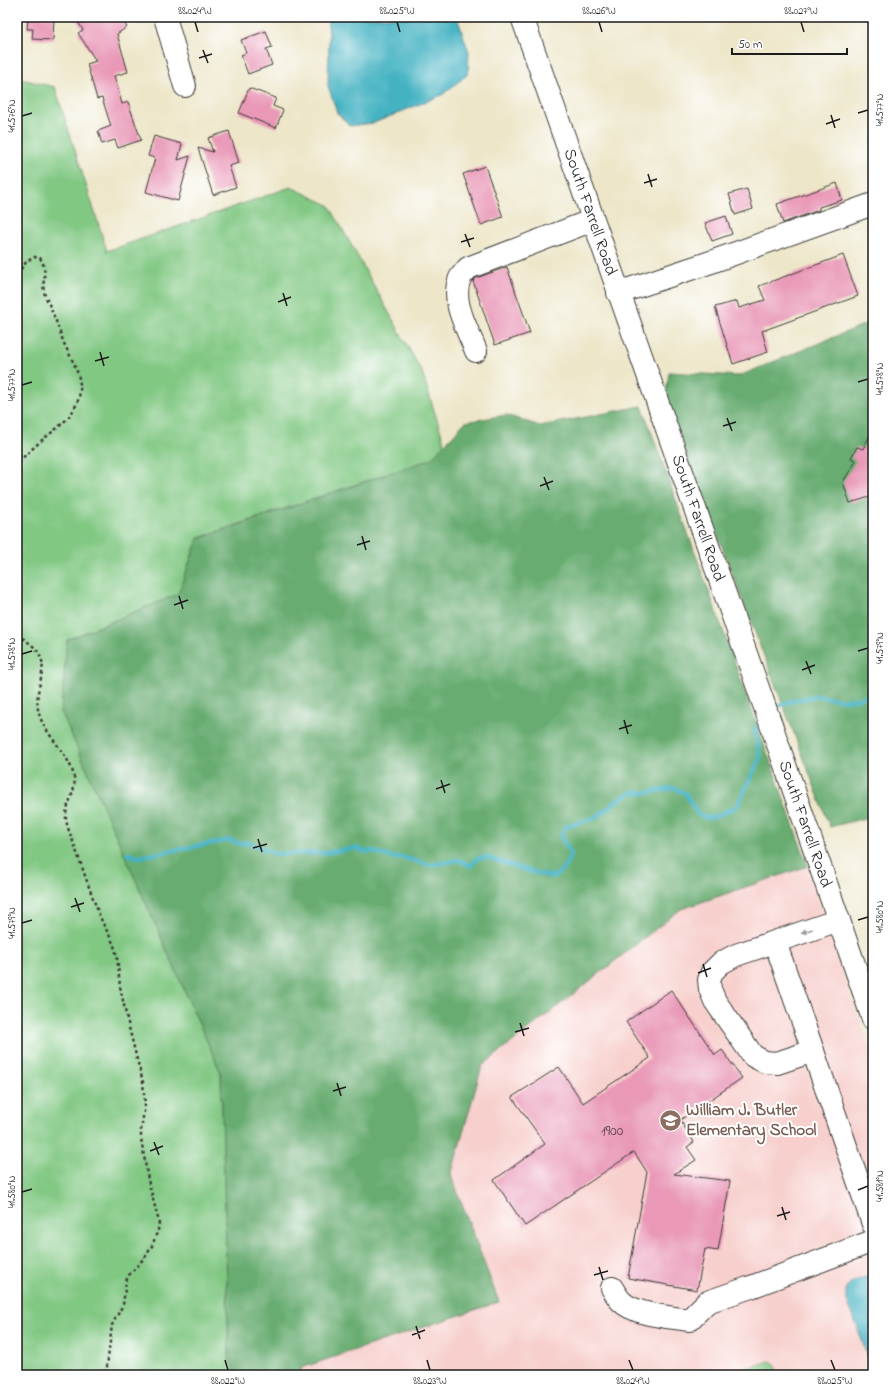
<svg xmlns="http://www.w3.org/2000/svg" width="890" height="1392" font-family="'Indie Flower',sans-serif">
<rect width="100%" height="100%" fill="#fff"/>
<filter id="ink" filterUnits="userSpaceOnUse"><feTurbulence type="fractalNoise" baseFrequency=".025" numOctaves="2"/><feDisplacementMap in="SourceGraphic" scale="8" xChannelSelector="R" yChannelSelector="G"/><feConvolveMatrix kernelMatrix="1 2 1 2 8 2 1 2 1" color-interpolation-filters="sRGB"/></filter>
<filter id="wash" filterUnits="userSpaceOnUse"><feTurbulence type="fractalNoise" baseFrequency=".012" numOctaves="4" result="noise"/><feDisplacementMap in="SourceGraphic" scale="16" xChannelSelector="R" yChannelSelector="G"/><feGaussianBlur stdDeviation="0.9" result="paint"/><feColorMatrix in="noise" values="0 0 0 0 0 0 0 0 0 0 0 0 0 0 0 0 0 1.4 0 .05"/><feComposite in="paint" operator="in"/></filter>
<g filter="url(#wash)">
<rect width="100%" height="100%" fill="#ede6c9"/>
<!-- built -->
<polygon fill="#f7d0cd" points="808,866 839,961 873,1057 873,1375 303,1375 301,1368 499,1302 451,1175 482,1066 681,909"/>
<!-- green -->
<g fill="#81c883" stroke="#4e7250">
<polygon points="17,78 55,87 107,251 291,187 329,205 422,372 445,445 431,459 198,538 178,594 67,640 61,711 221,1073 229,1358 237,1375 17,1375"/>
<polygon points="770,1361 775,1364 779,1375 737,1375 738,1371"/>
</g>
<!-- forest -->
<g fill="#68ac71" stroke="#426446">
<polygon points="873,321 873,816 830,827 665,399 669,372 739,376"/>
<polygon points="642,406 808,866 681,909 482,1066 451,1175 499,1302 301,1368 303,1375 237,1375 229,1358 221,1073 61,711 67,640 178,594 198,539 431,459 465,422 506,415 540,426"/>
</g>
<!-- water -->
<g fill="#45b2c2" stroke="#30676f">
<polygon points="327,17 457,17 469,52 468,74 442,95 374,123 350,126 337,113 328,86 329,33"/>
<polygon points="873,1274 873,1374 858,1329 846,1298 846,1287 852,1282"/>
</g>
<g fill="none" stroke-linecap="round" stroke-linejoin="round">
<!-- stream -->
<g stroke="#45b2c2" stroke-width="4.5">
<polyline points="772,709 791,701 817,696 843,700 859,699 873,692"/>
<polyline points="127,854 139,857 229,840 241,844 247,842 276,854 324,853 356,848 366,852 371,851 394,858 401,857 430,865 459,860 471,866 476,859 486,857 532,872 554,877 563,869 571,855 561,836 565,827 597,817 618,800 633,792 645,793 674,788 685,793 697,813 706,818 715,817 737,806 760,759 755,731 758,726"/>
</g>
</g>
<g id="blocks">
<!-- building -->
<g fill="#e998b7">
<polygon points="28,17 54,17 53,40 32,39 33,29 27,29"/>
<polygon points="75,17 120,17 127,27 117,34 128,72 114,76 122,104 128,102 141,140 118,148 115,140 102,144 98,131 111,126 102,98 97,99 87,64 96,61 78,33 83,30"/>
<polygon points="266,31 272,47 266,49 272,65 248,74 241,55 246,53 241,40"/>
<polygon points="249,88 276,98 273,106 283,110 276,128 239,113"/>
<polygon points="229,131 239,163 229,166 236,187 213,195 198,148 213,152 208,138"/>
<polygon points="154,136 182,144 178,160 190,156 178,201 146,192 155,158 148,156"/>
<polygon points="485,166 503,217 481,225 463,174"/>
<polygon points="837,183 842,200 819,207 819,210 783,223 777,204"/>
<polygon points="747,189 753,209 735,215 729,194"/>
<polygon points="726,216 732,234 712,241 705,223"/>
<polygon points="843,255 858,296 762,331 768,352 733,364 715,307 737,301 739,308 765,300 759,286"/>
<polygon points="507,267 530,333 495,345 473,281 476,278"/>
<polygon points="873,429 873,496 850,503 843,482 856,461 851,458 857,447 863,449"/>
<polygon points="671,990 715,1055 722,1050 742,1078 680,1120 694,1142 687,1147 696,1160 674,1174 730,1181 718,1251 705,1249 697,1290 628,1278 647,1172 634,1152 525,1226 494,1180 545,1144 512,1097 559,1067 583,1103 650,1058 626,1022"/>
</g>
</g>
</g>
<g filter="url(#ink)">
<use href="#blocks" fill-opacity="0" stroke="#3b3a36" stroke-width="1"/>
<g fill="none" stroke-linecap="round" stroke-linejoin="round">
<defs>
<g id="minor">
<polyline points="165,17 185,86"/>
<polyline points="522,17 775,736 873,1019"/>
<polyline points="618,293 711,262 873,204"/>
<path d="M 476,351 C 468,330 450,301 460,278 C 462,274 466,271 468,268 L 593,220"/>
<polyline points="775,942 813,1051 777,1063 765,1062 753,1056 715,1001 710,989 709,980 712,972 721,963 736,955 839,920"/>
<polyline points="813,1051 873,1224"/>
<path d="M 612,1288 C 615,1293 618,1298 621,1301 C 634,1315 671,1317 689,1320 L 707,1302 L 751,1287 L 873,1241"/>
</g>
</defs>
<!-- minor casing -->
<use href="#minor" stroke="#3b3a36" stroke-width="24"/>
<!-- path -->
<g stroke="#3b3a36" stroke-width="2.5" stroke-dasharray="3 3" stroke-linecap="butt">
<path d="M 17,274 L 27,261 L 35,257 L 40,258 C 50,273 39,282 46,298 C 53,312 58,326 63,341 C 73,364 89,383 74,409 C 67,422 53,431 41,441 C 34,447 28,453 21,459 L 18,464 L 17,470"/>
<path d="M 17,635 C 64,661 30,679 39,714 C 46,737 70,754 74,777 C 77,792 65,804 66,818 C 67,830 74,842 77,853 C 85,875 92,897 101,919 C 105,929 112,938 115,949 C 119,962 118,977 121,991 C 127,1021 135,1052 143,1082 L 145,1105 L 141,1130 L 141,1138 L 148,1180 L 159,1222 L 158,1230 L 152,1246 L 146,1256 L 129,1275 L 126,1281 L 123,1305 L 112,1325 L 106,1375"/>
</g>
<!-- minor -->
<use href="#minor" stroke="#fff" stroke-width="22"/>
</g>
<!-- one-way arrows -->
<defs><path id="oneway-solid" d="M-6-.8H1V-3.2L6.5 0L1 3.2V.8H-6Z"/></defs>
<use fill="#999" href="#oneway-solid" transform="translate(807 931) rotate(161)"/>
</g>
<!-- ticks -->
<path fill="none" stroke="#1c1c1c" stroke-width="1.5" d="M 195,22 L 198,32M 397,22 L 400,32M 599,22 L 602,32M 801,22 L 804,32M 203,50 L 208,63M 199,58 L 212,54M 858,113 L 868,110M 831,115 L 835,128M 22,116 L 32,113M 826,124 L 840,119M 648,174 L 652,187M 644,183 L 657,179M 465,234 L 470,247M 461,242 L 474,238M 283,293 L 287,306M 278,302 L 291,297M 100,352 L 104,366M 95,361 L 109,357M 858,382 L 868,379M 22,385 L 32,382M 727,418 L 732,431M 723,426 L 736,422M 544,477 L 549,490M 540,486 L 553,481M 362,536 L 366,550M 357,545 L 370,541M 179,596 L 183,609M 174,605 L 188,600M 858,651 L 868,648M 22,654 L 32,651M 806,661 L 811,674M 802,670 L 815,665M 624,720 L 628,734M 619,729 L 632,725M 441,780 L 445,793M 436,789 L 450,784M 258,839 L 262,852M 253,848 L 267,844M 75,898 L 80,912M 71,907 L 84,903M 858,920 L 868,917M 22,923 L 32,920M 703,964 L 707,977M 698,973 L 711,968M 520,1023 L 524,1036M 515,1032 L 529,1028M 337,1083 L 341,1096M 333,1091 L 346,1087M 154,1142 L 159,1155M 150,1151 L 163,1146M 858,1190 L 868,1186M 22,1192 L 32,1189M 782,1207 L 786,1220M 777,1216 L 790,1212M 599,1267 L 603,1280M 594,1275 L 608,1271M 416,1326 L 420,1339M 412,1335 L 425,1330M 225,1360 L 228,1370M 427,1360 L 430,1370M 629,1360 L 633,1370M 831,1360 L 835,1370"/>
<!-- icons -->
<defs>
<symbol id="school-disc" viewBox="-11 -11 22 22"><circle r="9.5" fill="#8d6e63" stroke="#fff"/><path d="M0-5L7-2L0 1L-7-2ZM-4 1L0 2.5L4 1V4Q0 6-4 4Z" fill="#fff"/></symbol>
</defs>
<g fill-rule="evenodd">
<use href="#school-disc" x="658" y="1108" width="25" height="25"/>
</g>
<g text-anchor="middle" dominant-baseline="central" stroke-width="4" stroke-linejoin="round" paint-order="stroke">
<!-- number labels -->
<g font-size="15" fill="#4f3b43">
<text x="612" y="1131">1900</text>
</g>
<!-- street labels -->
<g font-size="17" fill="#1c1c1c" stroke="#fff">
<text transform="translate(590 212) rotate(71)">South Farrell Road</text>
<text transform="translate(698 518) rotate(71)">South Farrell Road</text>
<text transform="translate(805 824) rotate(71)">South Farrell Road</text>
</g>
<!-- education labels -->
<g font-size="17" font-weight="bold" fill="#785e54" stroke="#fff" text-anchor="start">
<text x="686" y="1110">William J. Butler<tspan x="686" dy="20">Elementary School</tspan></text>
</g>
</g>
<!-- margin -->
<rect width="890" height="1392" fill="none" stroke="#fff" stroke-width="44"/>
<!-- scale -->
<path d="M732 48v6h115v-6" fill="none" stroke="#1c1c1c" stroke-width="2"/>
<text x="738" y="48" font-size="12" fill="#1c1c1c" stroke="#ffffff" stroke-width="3" paint-order="stroke">50 m</text>
<rect x="22" y="22" width="846" height="1348" fill="none" stroke="#1c1c1c" stroke-width="1.5"/>
<g font-size="10" text-anchor="middle" fill="#1c1c1c">
<text x="195" y="14">88.024°W</text>
<text x="397" y="14">88.025°W</text>
<text x="599" y="14">88.026°W</text>
<text x="801" y="14">88.027°W</text>
<text transform="translate(879 110) rotate(-90)" y="4">41.577°N</text>
<text transform="translate(11 116) rotate(-90)" y="4">41.576°N</text>
<text transform="translate(879 379) rotate(-90)" y="4">41.578°N</text>
<text transform="translate(11 385) rotate(-90)" y="4">41.577°N</text>
<text transform="translate(879 648) rotate(-90)" y="4">41.579°N</text>
<text transform="translate(11 654) rotate(-90)" y="4">41.578°N</text>
<text transform="translate(879 917) rotate(-90)" y="4">41.580°N</text>
<text transform="translate(11 923) rotate(-90)" y="4">41.579°N</text>
<text transform="translate(879 1186) rotate(-90)" y="4">41.581°N</text>
<text transform="translate(11 1192) rotate(-90)" y="4">41.580°N</text>
<text x="228" y="1384">88.022°W</text>
<text x="430" y="1384">88.023°W</text>
<text x="633" y="1384">88.024°W</text>
<text x="835" y="1384">88.025°W</text>
</g>
</svg>
